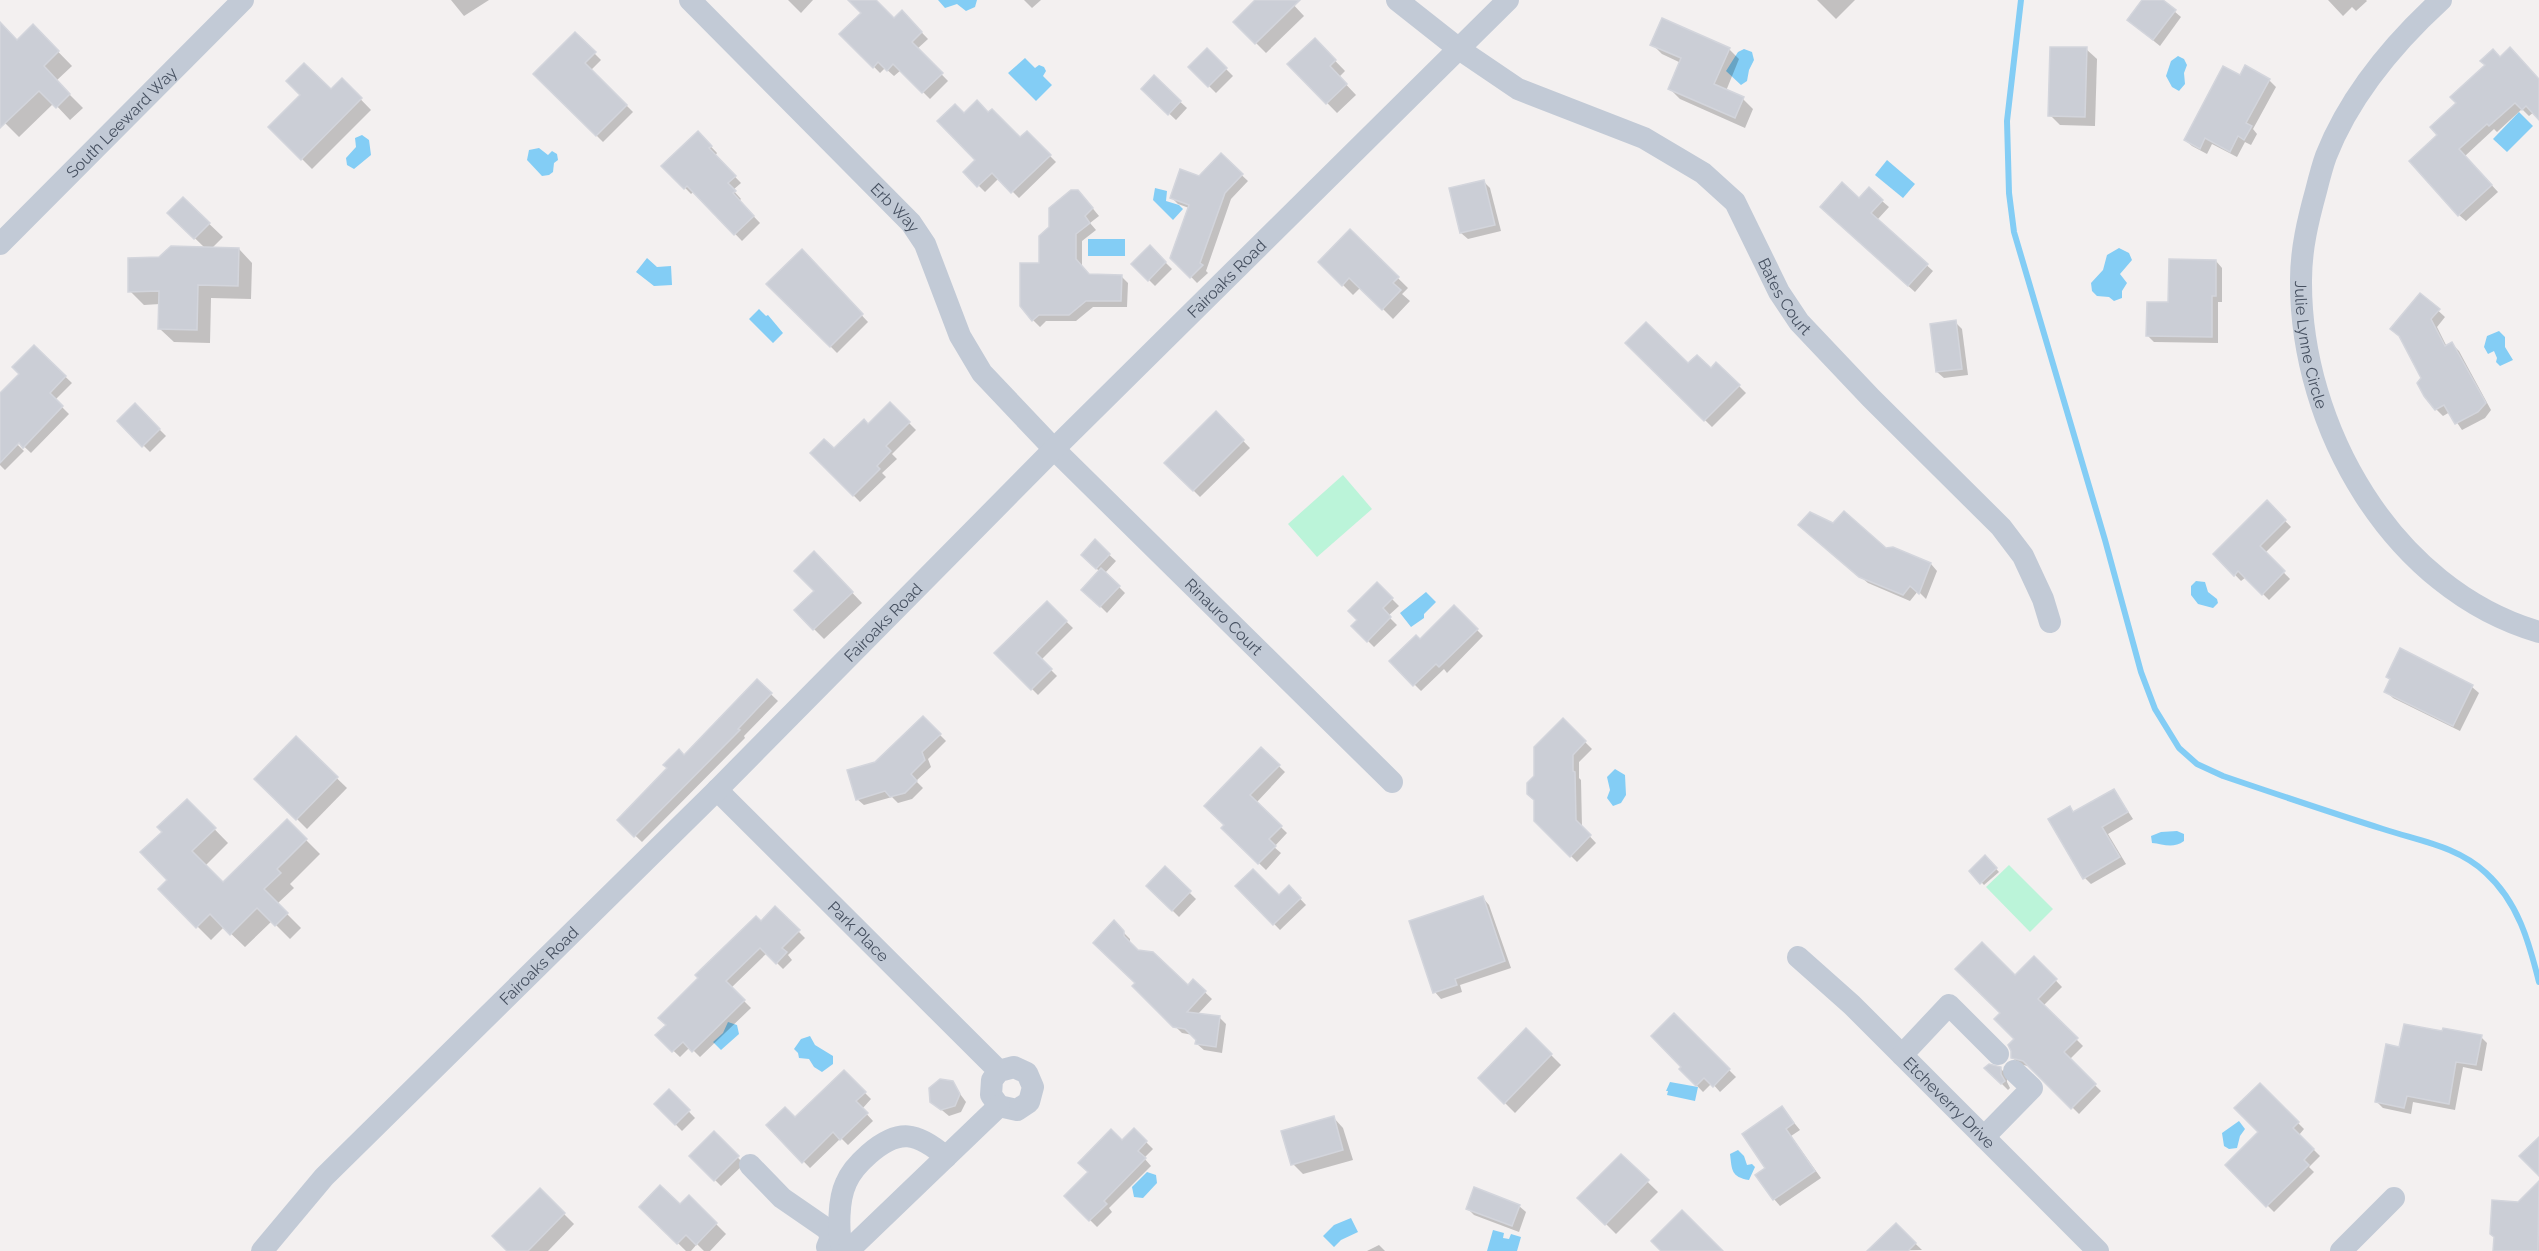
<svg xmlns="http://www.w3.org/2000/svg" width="2539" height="1251" font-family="Raleway,sans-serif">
<rect width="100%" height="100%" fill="#f3f0f0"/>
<!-- green -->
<g fill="#bbf4d9">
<polygon points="1343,475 1372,509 1317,557 1288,524"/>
<polygon points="2009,865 2053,909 2030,932 1986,887"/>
</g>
<!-- water -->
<g fill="#83cdf5">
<polygon points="938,0 977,0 975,7 966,11 957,4 945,8"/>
<polygon points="1744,49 1752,52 1754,60 1749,70 1747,81 1741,85 1726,71 1738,52"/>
<polygon points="2178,56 2184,59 2187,65 2184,73 2185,84 2179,91 2172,87 2166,76 2171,61"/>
<polygon points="1025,58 1035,68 1039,65 1044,67 1046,71 1043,76 1052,85 1036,101 1008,73"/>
<polygon points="2519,112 2533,126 2507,152 2493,139"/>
<polygon points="362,135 369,140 371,155 354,169 347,165 346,158 356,147 355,138"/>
<polygon points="539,148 548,155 552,151 557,154 558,160 554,163 553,172 549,175 542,176 527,160 529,150"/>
<polygon points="1887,160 1915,184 1903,198 1875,175"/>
<polygon points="1155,188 1167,191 1166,201 1179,205 1183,209 1173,220 1153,200"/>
<rect x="1088" y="239" width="37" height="17"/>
<polygon points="2119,248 2129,253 2132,260 2120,274 2127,283 2122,291 2122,298 2114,301 2109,297 2097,296 2092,291 2091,283 2103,270 2107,255"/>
<polygon points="647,258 657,267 671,266 672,285 654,286 636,272"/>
<polygon points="759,309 766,316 768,315 783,333 773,343 749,319"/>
<polygon points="2499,331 2505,337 2505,347 2513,360 2500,366 2496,362 2497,358 2494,351 2488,354 2484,347 2487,336"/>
<polygon points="2196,581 2205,582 2208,592 2217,599 2218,603 2213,608 2198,604 2191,595 2191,586"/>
<polygon points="1426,592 1436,602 1424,614 1424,618 1411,627 1400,613"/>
<polygon points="1615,769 1625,775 1626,795 1621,803 1613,806 1607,798 1610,790 1607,777"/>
<path d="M 2177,831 L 2184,834 L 2184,841 C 2173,849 2163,844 2152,843 L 2151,836 L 2161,832 Z"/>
<polygon points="728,1022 737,1025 739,1034 721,1050 713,1042 723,1033"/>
<polygon points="810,1036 815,1045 833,1056 833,1064 822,1072 814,1067 809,1059 799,1058 798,1053 794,1049 801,1039"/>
<polygon points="1670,1082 1698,1087 1695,1101 1667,1095 1668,1091 1666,1091"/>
<polygon points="2239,1121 2245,1129 2240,1136 2237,1148 2229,1149 2224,1146 2222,1133"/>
<path d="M 1738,1150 L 1744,1156 L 1747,1165 L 1752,1164 L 1755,1167 L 1749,1180 C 1731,1177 1732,1170 1730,1154 Z"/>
<polygon points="1147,1172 1156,1175 1157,1183 1143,1198 1134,1197 1132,1187"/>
<polygon points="1351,1218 1358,1232 1341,1240 1334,1247 1323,1236 1334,1225"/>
<polygon points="1493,1230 1504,1233 1503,1238 1509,1239 1511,1234 1521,1237 1517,1251 1487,1251"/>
</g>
<!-- shadow -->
<g fill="#0003">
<polygon points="451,0 489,0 464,16"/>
<polygon points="788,0 813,0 801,13"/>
<polygon points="862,0 874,0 894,20 902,12 928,39 917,49 948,81 930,99 901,70 894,76 885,68 880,73 842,34 863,13"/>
<polygon points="1024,0 1041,0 1032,8"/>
<polygon points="1256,0 1289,0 1304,16 1266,53 1235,22"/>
<polygon points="1817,0 1855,0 1836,19"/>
<polygon points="2144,0 2161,0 2181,17 2160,46 2128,20"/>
<polygon points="2328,0 2366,0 2367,1 2356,11 2352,7 2343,16"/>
<polygon points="33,26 72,66 56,81 83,108 70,120 54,103 19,137 0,118 0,33 17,42"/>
<polygon points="575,34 601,60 591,70 633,112 603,142 535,74"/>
<polygon points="1315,40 1345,71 1339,77 1356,95 1337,113 1289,64"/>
<polygon points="1652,44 1729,49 1739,59 1726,91 1743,99 1753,109 1745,128 1680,99 1670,89 1681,63 1662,54"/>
<polygon points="2086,49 2097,59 2095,126 2060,125 2050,115"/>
<polygon points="1207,50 1233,76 1216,93 1190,67"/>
<polygon points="2500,58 2539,81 2539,118 2534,112 2529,116 2522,109 2497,132 2494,129 2465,156 2498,192 2466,221 2459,215 2440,135"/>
<polygon points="2240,77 2269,80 2276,87 2253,129 2257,134 2251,145 2245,142 2237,157 2212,144 2207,154 2192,146 2185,140"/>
<polygon points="1154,78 1187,108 1176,120 1143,89"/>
<polygon points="342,80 371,110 312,169 270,127 331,91"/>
<polygon points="964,115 1020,139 1027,133 1056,162 1019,198 999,178 985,192 965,172 977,160"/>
<polygon points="698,133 717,153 715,156 741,183 733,190 741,199 739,201 760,223 742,241 694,191 691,194 664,166"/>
<polygon points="1221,156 1248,181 1231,199 1206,271 1208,273 1197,283 1172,257 1189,208 1178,204 1172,198 1200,178"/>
<polygon points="1483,181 1490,188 1501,231 1468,239 1461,233"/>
<polygon points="183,199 223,237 212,248 239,249 252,263 251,299 211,298 210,343 174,342 160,329 160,304 144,305 130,291 160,259 205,248 169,213"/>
<polygon points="1085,199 1099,216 1090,223 1096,230 1082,241 1082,267 1089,276 1121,276 1128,283 1127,307 1093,307 1076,321 1046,321 1040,327 1033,320 1040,265"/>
<polygon points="1860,200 1882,201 1889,207 1877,220 1933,271 1915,292 1828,213"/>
<polygon points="1350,231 1408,288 1402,294 1410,301 1393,319 1361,287 1353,295 1320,262"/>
<polygon points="1150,247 1172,269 1155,286 1133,264"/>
<polygon points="802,251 868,322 837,353 769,284"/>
<polygon points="2216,261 2222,268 2222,302 2218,302 2218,343 2154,342 2148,336 2170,303"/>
<polygon points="2421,295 2445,317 2437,327 2447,347 2452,344 2459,351 2491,410 2485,418 2462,430 2450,412 2443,416 2436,409 2423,378"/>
<polygon points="1955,322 1962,329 1968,375 1944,378 1937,372"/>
<polygon points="1627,343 1688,365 1711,370 1717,364 1746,393 1712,427"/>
<polygon points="34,347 72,383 55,400 69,414 31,453 14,437 12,439 24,451 5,470 0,465 0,395 21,374"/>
<polygon points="890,404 916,430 892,454 897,459 882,473 886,477 860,502 812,453 834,451 869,426"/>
<polygon points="135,405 166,436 150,452 119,421"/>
<polygon points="1216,413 1250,448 1200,497 1166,463"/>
<polygon points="2267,502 2291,527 2265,553 2290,579 2269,600 2246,577 2241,581 2215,554"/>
<polygon points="1807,532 1886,550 1893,548 1931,564 1937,571 1926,599 1918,591 1910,601 1868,583"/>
<polygon points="1095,542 1116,561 1105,573 1125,593 1107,613 1084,590 1100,572 1083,555"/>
<polygon points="824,563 862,603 824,639 814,629 816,591"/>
<polygon points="1377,584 1399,606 1388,616 1397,625 1374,647 1353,626 1359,620"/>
<polygon points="1047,603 1073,628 1041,660 1057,676 1038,695 996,653"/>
<polygon points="1454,607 1483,636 1447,673 1444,669 1421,691 1391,661 1421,641"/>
<polygon points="757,681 778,701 744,736 745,738 642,842 619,820 669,768 684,757"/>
<polygon points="2472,687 2479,693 2460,731 2393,698 2386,691"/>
<polygon points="923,718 946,741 928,759 931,767 916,781 923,788 912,799 898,803 892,797 864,805 857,799 876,763"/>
<polygon points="1563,720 1592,749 1579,762 1579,778 1581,780 1582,828 1596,843 1577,862 1536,821 1536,777"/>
<polygon points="296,739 347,788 307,829 257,779"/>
<polygon points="1261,749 1285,772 1256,803 1287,833 1274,847 1281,853 1266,870 1223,828"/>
<polygon points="2114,790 2133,819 2108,834 2126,864 2091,884 2085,878 2069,808 2075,813"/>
<polygon points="187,801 228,843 205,866 223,884 287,821 320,854 290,884 294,888 277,904 301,928 290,939 272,921 245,947 224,927 211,940 160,889 169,880 164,832"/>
<polygon points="1985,857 1999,872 1984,885 1971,871"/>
<polygon points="1165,869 1196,899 1179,917 1148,886"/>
<polygon points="1237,886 1279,897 1289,887 1306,905 1280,930"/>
<polygon points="1483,898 1489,905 1511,968 1460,985 1462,992 1441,999 1435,992"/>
<polygon points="775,908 805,938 788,955 792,960 783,969 767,953 731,988 751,1008 700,1057 690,1047 680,1057 657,1035"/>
<polygon points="1114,923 1130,939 1130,944 1188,987 1193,981 1212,999 1197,1015 1219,1017 1226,1024 1222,1053 1204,1050 1197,1044 1198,1039 1193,1035 1182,1033 1134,986 1137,983"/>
<polygon points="2034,958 2062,987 2043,1006 2083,1046 2069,1060 2101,1091 2079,1114 2032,1067 2019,1064 2012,1057 2016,1039 2002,1013 2015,977"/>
<polygon points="1674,1015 1736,1077 1720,1092 1712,1083 1703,1092 1681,1069 1684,1067"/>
<polygon points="1526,1030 1561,1065 1515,1113 1480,1078"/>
<polygon points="2443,1033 2481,1037 2487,1043 2482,1071 2463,1067 2455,1110 2413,1102 2411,1114 2383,1108 2377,1102 2401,1048"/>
<polygon points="1986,1068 2000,1068 2007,1075 2007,1082 2010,1088 2008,1090"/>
<polygon points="844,1072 871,1099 862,1109 873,1121 848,1145 841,1138 810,1168 768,1125 795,1119"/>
<polygon points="952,1083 966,1102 961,1112 949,1116 931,1101"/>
<polygon points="2260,1085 2304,1129 2299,1135 2320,1156 2309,1167 2314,1172 2274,1212 2227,1165 2260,1132"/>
<polygon points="669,1091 695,1118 682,1131 656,1104"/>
<polygon points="1782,1108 1800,1130 1791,1136 1821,1178 1780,1206 1774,1199 1767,1168"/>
<polygon points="1333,1117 1343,1128 1353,1160 1303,1174 1293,1164"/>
<polygon points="1134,1130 1153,1149 1144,1158 1151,1166 1109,1208 1112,1212 1097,1227 1066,1196"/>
<polygon points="714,1133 744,1164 721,1186 691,1156"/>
<polygon points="1621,1156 1658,1192 1616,1234 1580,1198"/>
<polygon points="2539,1183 2539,1251 2494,1251 2519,1203"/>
<polygon points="540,1190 574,1224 548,1251 509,1251"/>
<polygon points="689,1197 726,1234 710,1251 704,1251 697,1244 691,1251 686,1251 641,1207 680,1206"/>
<polygon points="1519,1206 1526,1212 1519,1232 1474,1215 1467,1208"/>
<polygon points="1896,1225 1922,1250 1869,1251"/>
<polygon points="1379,1245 1385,1251 1367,1251"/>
</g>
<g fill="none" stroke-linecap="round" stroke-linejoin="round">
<!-- stream -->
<path stroke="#83cdf5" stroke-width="6" d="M 2021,0 L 2007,121 L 2009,193 L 2014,232 L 2105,540 L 2141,672 L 2155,709 L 2179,748 L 2197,764 L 2223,776 C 2276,794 2329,812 2383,829 C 2419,841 2457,846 2486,873 C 2518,902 2529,942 2539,982"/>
</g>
<!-- building -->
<g fill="#cbced6" stroke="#d3d5dc" stroke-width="1.5">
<polygon points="848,0 876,0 894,18 902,10 922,32 912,42 943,73 922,93 893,64 887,71 878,62 873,68 839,34 861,13"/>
<polygon points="1255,0 1300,0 1255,44 1233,22"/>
<polygon points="2142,0 2163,0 2176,10 2153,40 2127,20"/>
<polygon points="1662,18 1730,48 1714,84 1744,97 1735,118 1668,89 1681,58 1650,45"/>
<polygon points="0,22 17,40 33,24 59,51 44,66 70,94 56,108 39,91 0,128"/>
<polygon points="575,32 596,52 585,63 627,105 596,136 533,74"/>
<polygon points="1315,38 1336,60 1330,66 1347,84 1326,104 1287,64"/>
<polygon points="2050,47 2087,47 2085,117 2048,116"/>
<polygon points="2510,47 2539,79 2539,120 2526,106 2522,110 2515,103 2489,126 2487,124 2459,149 2492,185 2458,216 2409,161 2437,135 2430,127 2456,103 2450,97 2485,65 2480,61 2493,49 2500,57"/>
<polygon points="1207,48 1227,68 1208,87 1188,67"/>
<polygon points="304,63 331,89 342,78 362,98 301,160 268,127 300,95 286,81"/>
<polygon points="2245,65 2270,79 2246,123 2252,126 2244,140 2238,136 2230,152 2205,138 2200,149 2184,140 2223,66 2240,75"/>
<polygon points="1154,75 1181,101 1168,115 1141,89"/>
<polygon points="977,100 988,112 992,109 1020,137 1027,131 1051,155 1011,193 992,173 977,187 963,172 975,160 937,121 955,104 964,113"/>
<polygon points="698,131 712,146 709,148 736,176 728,183 736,191 733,193 754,216 734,235 687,186 684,189 661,166"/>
<polygon points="1221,153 1243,174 1225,193 1200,263 1203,265 1190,278 1170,258 1189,205 1170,198 1180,169 1199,176"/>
<polygon points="1484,180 1495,225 1460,233 1449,188"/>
<polygon points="1842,182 1859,198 1869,187 1883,200 1871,213 1928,264 1908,286 1820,207"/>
<polygon points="1071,190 1078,190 1093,208 1085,216 1090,223 1076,234 1076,259 1089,274 1122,275 1121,301 1086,301 1069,315 1039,315 1032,321 1020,306 1020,263 1039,263 1039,236 1049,227 1049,208"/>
<polygon points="183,197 210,223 194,239 167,213"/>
<polygon points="1350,229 1399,277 1393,283 1401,290 1382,310 1349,278 1342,286 1318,262"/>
<polygon points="1150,245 1166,262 1148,281 1131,264"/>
<polygon points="171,246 239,248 238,286 198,285 197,330 158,329 159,291 128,292 128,258 159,257"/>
<polygon points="802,249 863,314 830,347 766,284"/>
<polygon points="2169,259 2216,260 2216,296 2212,296 2212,337 2146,336 2147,302 2168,302"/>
<polygon points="2420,293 2440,309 2431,319 2445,346 2452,342 2486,403 2478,412 2455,424 2444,405 2435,410 2424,396 2417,383 2421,378 2399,336 2390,329"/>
<polygon points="1956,320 1962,369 1936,372 1930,324"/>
<polygon points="1646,322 1688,363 1697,355 1711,368 1716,362 1740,385 1704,421 1625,343"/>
<polygon points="34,345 66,376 50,393 63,406 23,448 19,443 0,463 0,393 19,374 12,367"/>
<polygon points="890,402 910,422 886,446 891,451 877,466 880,469 853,496 810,453 824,439 834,448 864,419 868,424"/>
<polygon points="135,403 160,429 142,447 117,421"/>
<polygon points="1216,411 1244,440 1193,491 1164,463"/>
<polygon points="2267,500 2286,520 2260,546 2285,571 2262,595 2238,571 2234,576 2213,554"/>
<polygon points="1844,511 1886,548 1893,547 1931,563 1919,594 1910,586 1903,595 1859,577 1798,525 1810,512 1833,523"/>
<polygon points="1095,539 1110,554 1096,569 1081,555"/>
<polygon points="814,551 853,592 813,630 794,610 814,591 794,571"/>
<polygon points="1101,568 1120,586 1100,607 1081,590"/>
<polygon points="1377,582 1393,598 1383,608 1391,617 1367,642 1351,626 1357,620 1348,611"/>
<polygon points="1047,601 1067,621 1036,653 1052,669 1031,690 994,653"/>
<polygon points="1454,605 1478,629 1439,667 1436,664 1413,686 1389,661 1416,635 1420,639"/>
<polygon points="2400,648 2473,685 2453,726 2384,692 2390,679 2386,677"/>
<polygon points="757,679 772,693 738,729 740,730 634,837 617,820 667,768 663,765 679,749 684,755"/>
<polygon points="923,716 941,734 922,752 925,760 911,774 917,781 905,793 890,797 885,791 856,800 847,770 875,762"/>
<polygon points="1563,718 1586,741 1573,755 1573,771 1575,772 1576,820 1591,835 1570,857 1534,821 1534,800 1527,794 1527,783 1534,776 1534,747"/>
<polygon points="296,736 338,777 296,820 254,779"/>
<polygon points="1261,747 1280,765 1250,795 1282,826 1269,839 1276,846 1258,864 1221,828 1224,825 1204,806"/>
<polygon points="2114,789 2128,812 2102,827 2120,857 2083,879 2048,819 2070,806 2073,812"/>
<polygon points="187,799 216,828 192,851 223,882 287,819 307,839 277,869 281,873 264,889 288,913 275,926 257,908 230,935 210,914 196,928 158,889 167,880 140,852 162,832 157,827"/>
<polygon points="1985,855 1997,868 1980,884 1969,871"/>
<polygon points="1165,866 1191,891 1172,911 1146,886"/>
<polygon points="1253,869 1279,895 1289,885 1301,898 1273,925 1235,886"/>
<polygon points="1483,896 1505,961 1455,979 1457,985 1433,993 1409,921"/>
<polygon points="775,906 800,930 782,948 787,952 776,964 760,948 726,981 745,1000 692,1052 683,1042 672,1052 655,1035 666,1025 658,1018 698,978 695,975 756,916 761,921"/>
<polygon points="1114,920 1124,931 1124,936 1138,950 1153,952 1188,985 1193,979 1206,991 1187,1012 1220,1016 1216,1047 1195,1044 1196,1040 1185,1029 1173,1027 1132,986 1135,983 1093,943"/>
<polygon points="1982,942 2015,975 2034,956 2057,979 2038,999 2078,1038 2064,1052 2096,1084 2071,1109 2023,1061 2011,1058 2011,1051 2008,1045 2014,1039 1994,1019 2000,1013 1955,969"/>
<polygon points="1674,1013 1730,1069 1713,1087 1704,1078 1696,1086 1679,1069 1681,1067 1651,1036"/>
<polygon points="2404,1024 2442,1031 2443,1028 2482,1035 2476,1065 2456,1062 2449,1104 2407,1096 2404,1108 2375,1102 2386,1044 2399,1047"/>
<polygon points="1526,1028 1552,1054 1504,1104 1478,1078"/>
<polygon points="1989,1064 2001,1067 2001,1074 2005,1081 2001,1084 1984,1068"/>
<polygon points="844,1070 866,1092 856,1101 868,1113 840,1140 833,1132 802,1163 766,1125 785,1107 795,1117"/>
<polygon points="940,1079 953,1081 960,1094 955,1106 941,1110 930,1102 929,1088"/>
<polygon points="2260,1083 2299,1122 2293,1128 2314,1149 2304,1160 2309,1165 2266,1207 2225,1165 2258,1132 2234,1108"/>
<polygon points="669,1089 690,1110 675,1125 654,1104"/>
<polygon points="1782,1106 1794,1123 1786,1129 1815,1171 1773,1200 1755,1175 1765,1168 1742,1134"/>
<polygon points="1334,1116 1343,1150 1291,1165 1281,1131"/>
<polygon points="1134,1128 1147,1141 1138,1151 1146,1158 1104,1201 1107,1204 1089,1221 1064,1196 1088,1172 1078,1163 1111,1129 1122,1140"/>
<polygon points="714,1131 739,1156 714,1181 689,1156"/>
<polygon points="2539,1137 2539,1176 2519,1156"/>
<polygon points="1621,1154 1649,1180 1605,1225 1577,1198"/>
<polygon points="2539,1181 2538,1251 2493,1251 2494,1237 2490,1234 2492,1200 2518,1202"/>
<polygon points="660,1185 680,1204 689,1195 717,1223 696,1245 686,1235 677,1244 639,1207"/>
<polygon points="1474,1187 1520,1205 1512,1226 1466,1209"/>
<polygon points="540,1188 565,1213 528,1251 507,1251 492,1236"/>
<polygon points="1682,1210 1723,1251 1661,1251 1651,1241"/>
<polygon points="1896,1223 1916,1243 1908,1251 1867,1251"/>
</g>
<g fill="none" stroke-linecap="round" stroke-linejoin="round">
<!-- minor -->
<g stroke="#c2cad6" stroke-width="22">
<path id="s1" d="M 690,0 L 911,223 L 925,244 L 960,336 L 982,373 L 1054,449 L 1392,782"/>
<path id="s2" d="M 1397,0 L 1459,49 L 1518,89 L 1644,138 L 1703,173 L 1735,202 L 1779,292 L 1799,322 L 1871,398 L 2001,527 L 2023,556 L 2043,599 L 2050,622"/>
<path id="s3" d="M 2441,0 C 2393,44 2350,95 2326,156 C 2322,167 2319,179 2316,191 C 2308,220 2301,249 2301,280 C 2300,427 2392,589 2539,632"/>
<path id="s4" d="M 0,244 L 243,0"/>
<path id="s5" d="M 717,790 L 999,1071 L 1014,1067 L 1027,1073 L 1033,1087 L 1029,1102 L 1017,1110 L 999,1106 L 991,1095 L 992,1080 L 999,1071"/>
<path id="s6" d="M 1798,957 L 1852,1005 L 2098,1251"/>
<polyline points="1902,1055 1949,1005 1998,1054"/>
<polyline points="1984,1137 2032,1088 2014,1071"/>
<polyline points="750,1165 782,1198 827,1229 831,1237 827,1247"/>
<path d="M 842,1248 C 838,1231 838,1200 846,1183 C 850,1173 861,1161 869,1154 C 899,1128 917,1132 946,1157"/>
<path id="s7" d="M 262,1251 L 324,1177 L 717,790 L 1054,449 L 1508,0"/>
<polyline points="848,1251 999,1106"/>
<polyline points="2341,1251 2394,1198"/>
</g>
</g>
<g text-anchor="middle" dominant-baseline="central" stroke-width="4.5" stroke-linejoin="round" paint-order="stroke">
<!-- street labels -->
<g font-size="16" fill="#465060" stroke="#fff">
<text stroke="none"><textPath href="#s4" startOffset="172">South Leeward Way</textPath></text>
<text stroke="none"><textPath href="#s1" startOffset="292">Erb Way</textPath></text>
<text stroke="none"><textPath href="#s7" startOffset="1370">Fairoaks Road</textPath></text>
<text stroke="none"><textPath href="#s2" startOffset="504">Bates Court</textPath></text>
<text stroke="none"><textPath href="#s3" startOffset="388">Julie Lynne Circle</textPath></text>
<text stroke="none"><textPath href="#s1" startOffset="824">Rinauro Court</textPath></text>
<text stroke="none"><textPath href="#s7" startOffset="884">Fairoaks Road</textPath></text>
<text stroke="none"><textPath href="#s5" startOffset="200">Park Place</textPath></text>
<text stroke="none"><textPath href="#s7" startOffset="398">Fairoaks Road</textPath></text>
<text stroke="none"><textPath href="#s6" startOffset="210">Etcheverry Drive</textPath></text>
</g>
</g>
</svg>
